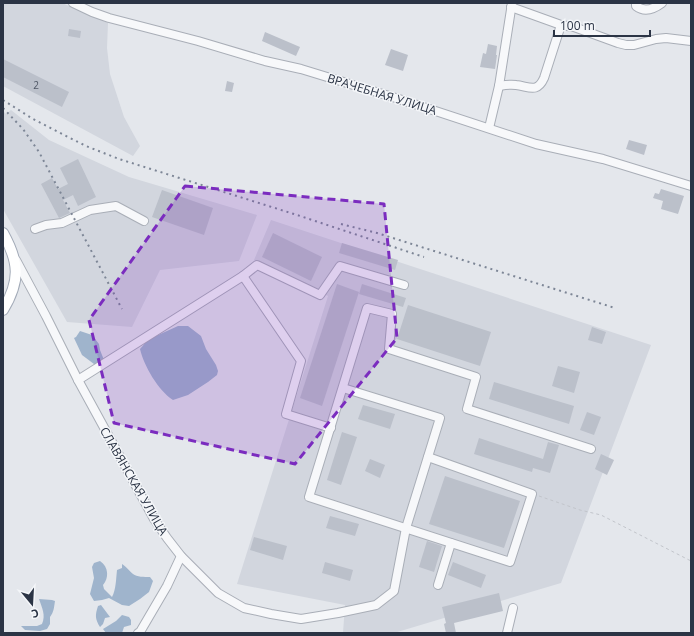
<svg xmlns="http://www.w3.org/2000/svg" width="694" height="636" font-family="'Open Sans',sans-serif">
<rect width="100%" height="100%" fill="#e4e7ec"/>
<!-- built -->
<g fill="#d2d6de">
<polygon points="3,3 62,3 108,23 107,48 110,74 124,117 140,146 133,156 3,86"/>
<polygon points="11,110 49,140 129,177 257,215 239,261 160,270 132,327 67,322 3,209 3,111 6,114"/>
<polygon points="271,220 651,345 561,583 394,633 343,633 345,605 237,584 328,296 254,260"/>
</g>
<!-- water -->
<g fill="#9fb4cc">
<path d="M 178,326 L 188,326 L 201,336 L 206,349 L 216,365 L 218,371 L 217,375 L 208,382 L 188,395 L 173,400 C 158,390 144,366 140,349 L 147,341 L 156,336 Z"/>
<polygon points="80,331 92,335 99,344 100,350 104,360 98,367 82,355 74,338 76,337"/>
<path d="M 100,561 C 109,567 109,578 103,585 L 104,589 L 112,597 C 116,590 116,579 117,570 L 122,568 L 122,564 C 127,567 129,571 133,574 C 137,577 144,577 150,577 L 153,581 L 149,592 L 140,599 L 129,606 L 122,605 L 109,598 L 102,600 L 94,601 L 90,594 L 94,578 L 92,567 L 94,563 Z"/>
<path d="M 39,599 L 52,600 L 55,601 C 54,607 54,612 50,617 L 50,624 L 47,629 L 40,631 L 25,630 L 21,626 L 37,626 L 42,624 C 46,615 42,608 39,599 Z"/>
<path d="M 101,605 L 110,617 L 105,618 L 103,624 L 100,627 C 95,619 95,615 98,606 Z"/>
<polygon points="122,615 129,617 131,620 131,625 124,627 122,633 106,633 103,629 116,621"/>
</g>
<!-- building -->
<g fill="#bbc0ca">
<polygon points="69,29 81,31 80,38 68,36"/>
<polygon points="265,32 300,47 296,56 262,41"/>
<polygon points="488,44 497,46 496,55 497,55 495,69 480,67 483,53 486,54"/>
<polygon points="391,49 408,55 403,71 385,65"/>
<polygon points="3,59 69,92 62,107 3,77"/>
<polygon points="227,81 234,83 232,92 225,91"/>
<polygon points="629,140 647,145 644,155 626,149"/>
<polygon points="78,159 96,197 78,206 73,195 63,200 70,213 59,218 41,184 52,178 58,189 68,184 60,168"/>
<polygon points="661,189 684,196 678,214 661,209 663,201 653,198 655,193 659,194"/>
<polygon points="162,190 213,208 204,235 152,217"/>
<polygon points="273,233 322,257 311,281 262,257"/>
<polygon points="342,243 398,260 395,270 339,253"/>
<polygon points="337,284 359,292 322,406 300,398"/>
<polygon points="362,284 406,298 403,307 359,294"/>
<polygon points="408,305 491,332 480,366 397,339"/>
<polygon points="592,327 606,332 602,344 588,340"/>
<polygon points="558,366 580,372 574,393 552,386"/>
<polygon points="494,382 574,406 569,424 489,399"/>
<polygon points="363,405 395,414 390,429 358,419"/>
<polygon points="587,412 601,417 594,435 580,430"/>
<polygon points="342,432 357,437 341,485 327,480"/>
<polygon points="479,438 543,459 548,442 559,445 550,473 533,468 532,472 474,454"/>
<polygon points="601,454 614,460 607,475 595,469"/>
<polygon points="370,459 385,465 380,478 365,471"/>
<polygon points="445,476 520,501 504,548 429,524"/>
<polygon points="330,516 359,524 355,536 326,528"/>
<polygon points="254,537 287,546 283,560 250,550"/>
<polygon points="427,541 442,546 434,572 419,567"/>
<polygon points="325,562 353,570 350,581 322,573"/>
<polygon points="453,562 486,575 481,588 448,575"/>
<polygon points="499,593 503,611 454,623 456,633 446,633 444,624 446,623 442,607"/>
</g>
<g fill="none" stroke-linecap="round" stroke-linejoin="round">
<defs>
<g id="minor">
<polyline points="73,3 92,12 109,18 198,41 265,61 301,69 399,99 536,144 603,159 691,186"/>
<path d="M 636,3 L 636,6 C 645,13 654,9 662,3"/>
<polyline points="511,7 561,25 574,27 618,43 626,45 634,45 656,39 666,38 691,41"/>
<path d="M 499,86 C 505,85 510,84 516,85 C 528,86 537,94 544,78 L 561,25"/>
<polyline points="489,128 499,86 512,3"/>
<polyline points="35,229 46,225 62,223 90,210 116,206 144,221"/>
<polyline points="16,260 46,316 78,380 154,519 167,538 181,556 218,593 244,608 271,614 301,619 338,613 376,605 394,591 406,528 440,418 343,388"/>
<polyline points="243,276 257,265 320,295 340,266 404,285"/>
<polyline points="78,380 243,276 301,361 286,414 331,428"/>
<polyline points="428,457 532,494 510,562 309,497 367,308 392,314 389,349 476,377 467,409 591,449"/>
<polyline points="438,585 451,543"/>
<polyline points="138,633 140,632 167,586 181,556"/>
<polyline points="507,633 513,608"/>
</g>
<path id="major" d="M 3,233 C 19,262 21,280 3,310"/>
</defs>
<!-- minor casing -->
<use href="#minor" stroke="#a9aeb7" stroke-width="10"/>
<!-- major casing -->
<use href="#major" stroke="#a3abb8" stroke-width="12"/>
<!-- path -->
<polyline stroke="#c2c5cb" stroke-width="1" stroke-dasharray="3 3" stroke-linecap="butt" points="539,496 580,510 601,515 691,561"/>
<!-- minor -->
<use href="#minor" stroke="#f7f8fa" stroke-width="8"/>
<!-- major -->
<use href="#major" stroke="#fff" stroke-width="10"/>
<!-- rail -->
<g stroke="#7d8696" stroke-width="2" stroke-dasharray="2 4" stroke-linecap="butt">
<polyline points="3,100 33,119 68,137 86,146 119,159 294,214 424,257"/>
<polyline points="3,108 23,129 39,152 122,309"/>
<polyline points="341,224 377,233 615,308"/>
</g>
</g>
<!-- marked area -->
<path fill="#7b2cbf" fill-opacity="0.2" stroke="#7b2cbf" stroke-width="3" stroke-dasharray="8 5" stroke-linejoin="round" d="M 185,186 L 384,204 L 397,338 L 295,464 L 114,423 L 89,320 Z"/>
<g text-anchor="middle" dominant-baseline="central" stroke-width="3" stroke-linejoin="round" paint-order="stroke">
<!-- number labels -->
<g font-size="10" fill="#4f5766">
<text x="36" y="85">2</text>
</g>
<!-- street labels -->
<g font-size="12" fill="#2b3445" stroke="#f4f6f9">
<text transform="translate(382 94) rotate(17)">ВРАЧЕБНАЯ УЛИЦА</text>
<text transform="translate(134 481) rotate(60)">СЛАВЯНСКАЯ УЛИЦА</text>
</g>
</g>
<!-- border -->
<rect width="694" height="636" fill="none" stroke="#2b3445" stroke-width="8"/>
<!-- north arrow -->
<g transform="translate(32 604) rotate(162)" stroke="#f4f6f9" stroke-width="3" paint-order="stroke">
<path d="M0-3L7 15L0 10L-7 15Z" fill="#2b3445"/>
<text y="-6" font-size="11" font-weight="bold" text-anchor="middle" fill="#2b3445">С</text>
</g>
<!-- scale -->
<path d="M554 30v6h96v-6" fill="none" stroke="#2b3445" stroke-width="2"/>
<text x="560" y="30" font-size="12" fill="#2b3445" stroke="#f4f6f9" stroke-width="3" paint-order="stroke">100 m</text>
</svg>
